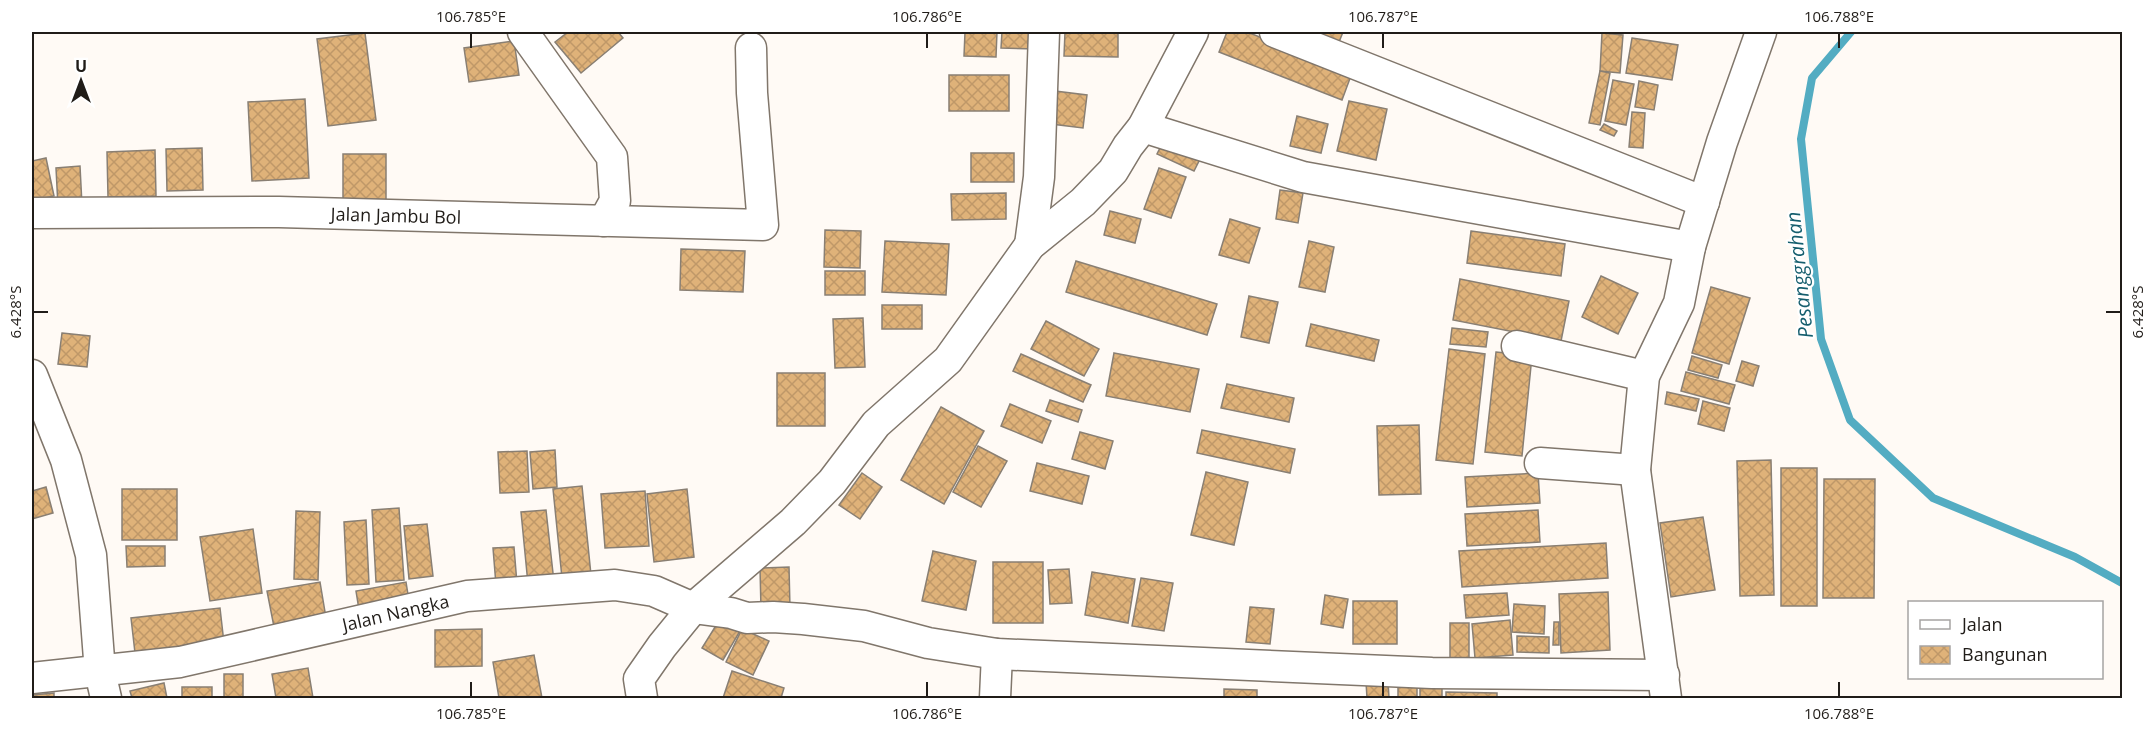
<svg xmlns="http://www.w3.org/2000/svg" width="2154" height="730" font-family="'Open Sans',sans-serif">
<defs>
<pattern id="building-cross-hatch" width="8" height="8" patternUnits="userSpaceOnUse" patternTransform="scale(1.5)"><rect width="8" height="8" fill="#dfb279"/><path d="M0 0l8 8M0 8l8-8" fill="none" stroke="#bf9868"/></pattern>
</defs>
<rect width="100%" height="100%" fill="#fffaf5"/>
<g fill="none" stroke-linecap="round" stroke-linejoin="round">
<!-- stream -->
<polyline stroke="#53acc2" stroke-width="8" points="1851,32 1812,78 1801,139 1821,339 1850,420 1933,498 2075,557 2122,583"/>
</g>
<!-- building -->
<g fill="url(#building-cross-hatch)" stroke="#897f73" stroke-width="1.5">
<polygon points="568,32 618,32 623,38 581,73 555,42"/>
<polygon points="965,32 997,32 996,57 964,56"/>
<polygon points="1002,32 1037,32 1036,49 1001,48"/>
<polygon points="1065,32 1118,32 1118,57 1064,56"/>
<polygon points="1227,32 1247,32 1352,73 1342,100 1219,52"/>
<polygon points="1314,32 1343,32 1337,47"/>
<polygon points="365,33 376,120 328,126 317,39"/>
<polygon points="1602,33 1623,35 1620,73 1600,71"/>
<polygon points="1632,38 1678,45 1672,80 1626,73"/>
<polygon points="514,41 519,75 469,82 464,48"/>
<polygon points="1600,71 1610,73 1600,125 1589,123"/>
<rect x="949" y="75" width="60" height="36"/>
<polygon points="1613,80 1634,84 1626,125 1605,121"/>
<polygon points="1639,81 1658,85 1654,110 1635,107"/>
<polygon points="1047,90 1087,95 1083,128 1043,123"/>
<polygon points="305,99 309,178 252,181 248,102"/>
<polygon points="1349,101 1387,109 1376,160 1337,151"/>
<polygon points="1632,112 1645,113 1643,148 1629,147"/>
<polygon points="1297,116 1328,124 1321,153 1290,146"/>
<polygon points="1604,124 1617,131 1614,136 1600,130"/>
<polygon points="1163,142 1200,159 1194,171 1157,154"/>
<polygon points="202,148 203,190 167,191 166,149"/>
<polygon points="155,150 156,196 108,197 107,152"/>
<rect x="971" y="153" width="43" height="29"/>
<rect x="343" y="154" width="43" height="53"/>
<polygon points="46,158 54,196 32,200 32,161"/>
<polygon points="80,166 82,205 58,207 56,168"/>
<polygon points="1159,168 1186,177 1171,218 1144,209"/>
<polygon points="1280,190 1303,193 1298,223 1276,219"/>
<polygon points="1006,193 1006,219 952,220 951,194"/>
<polygon points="1110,211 1141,219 1135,243 1104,235"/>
<polygon points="1230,219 1260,228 1249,263 1219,255"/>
<polygon points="825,230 861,231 860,268 824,267"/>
<polygon points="1471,231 1565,244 1561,276 1467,263"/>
<polygon points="885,241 949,244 946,295 882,292"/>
<polygon points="1309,241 1334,247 1325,292 1299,287"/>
<polygon points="681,249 745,251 743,292 680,290"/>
<polygon points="1076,261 1217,304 1207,335 1066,292"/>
<rect x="825" y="271" width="40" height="24"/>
<polygon points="1601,276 1638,293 1618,334 1582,317"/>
<polygon points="1460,279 1569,301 1561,341 1453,320"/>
<polygon points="1711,287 1750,298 1729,364 1692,353"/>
<polygon points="1249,296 1278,302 1269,343 1241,337"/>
<rect x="882" y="305" width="40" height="24"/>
<polygon points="863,318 865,367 835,368 833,319"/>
<polygon points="1046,321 1099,349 1084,376 1031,349"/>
<polygon points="1311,324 1379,340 1374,361 1306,346"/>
<polygon points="1452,328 1488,332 1486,347 1450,344"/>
<polygon points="62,333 90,336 87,367 58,364"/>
<polygon points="1449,349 1485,354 1473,464 1436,460"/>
<polygon points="1496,352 1532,356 1522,456 1485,452"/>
<polygon points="1114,353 1199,369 1190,412 1106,396"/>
<polygon points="1021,354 1091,385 1083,402 1013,371"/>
<polygon points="1692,356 1722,365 1718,378 1688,370"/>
<polygon points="1742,361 1759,366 1753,386 1736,381"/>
<polygon points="1686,372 1735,385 1729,404 1681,391"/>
<rect x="777" y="373" width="48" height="53"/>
<polygon points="1227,384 1294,398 1289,422 1221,408"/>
<polygon points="1667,392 1699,399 1696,411 1665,404"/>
<polygon points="1050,400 1082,410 1078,422 1046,411"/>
<polygon points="1703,401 1730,408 1724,431 1698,424"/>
<polygon points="1010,404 1051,421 1042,443 1001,426"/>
<polygon points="941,407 984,431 944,504 901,480"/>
<polygon points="1419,425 1421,494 1379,495 1377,426"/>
<polygon points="1202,430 1295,449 1290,473 1197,453"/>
<polygon points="1080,432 1113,441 1105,469 1072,459"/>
<polygon points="978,446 1007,461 981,507 953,492"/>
<polygon points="555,450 557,487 533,489 530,452"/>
<polygon points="527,451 529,492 500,493 498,452"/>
<polygon points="1771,460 1774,595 1740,596 1737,461"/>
<polygon points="1037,463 1089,476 1082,504 1030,491"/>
<rect x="1781" y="468" width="36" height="138"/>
<polygon points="1206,472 1248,482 1234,545 1191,535"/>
<polygon points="862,473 882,487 860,519 839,505"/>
<polygon points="1538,473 1540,503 1467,507 1465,477"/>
<polygon points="1824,479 1875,479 1874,598 1823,598"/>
<polygon points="582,486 591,575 562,578 553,489"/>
<polygon points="46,487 53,513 32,519 32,491"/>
<rect x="122" y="489" width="55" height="51"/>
<polygon points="687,489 694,557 654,562 647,494"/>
<polygon points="645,491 649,546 605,548 601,494"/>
<polygon points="399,508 404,580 376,582 372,510"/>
<polygon points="546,510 554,582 528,584 521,512"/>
<polygon points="1538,510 1540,542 1467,546 1465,514"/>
<polygon points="296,511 320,512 318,580 294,579"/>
<polygon points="1703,517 1715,590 1671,597 1660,523"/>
<polygon points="366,520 369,584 347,585 344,522"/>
<polygon points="427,524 433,576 409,579 404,526"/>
<polygon points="253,529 262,593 210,601 200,537"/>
<polygon points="1606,543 1608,578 1462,587 1459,551"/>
<polygon points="126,546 165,546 165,566 127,567"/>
<polygon points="514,547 517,584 496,585 493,548"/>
<polygon points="933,551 976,561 966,610 922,601"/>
<rect x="993" y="562" width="50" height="61"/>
<polygon points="789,567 790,608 761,609 760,568"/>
<polygon points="1069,569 1072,603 1050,604 1048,570"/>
<polygon points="1092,572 1135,579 1128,623 1085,615"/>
<polygon points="1141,578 1173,583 1164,631 1132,626"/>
<polygon points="320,582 326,618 274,627 267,591"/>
<polygon points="406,582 410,607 360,616 356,591"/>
<polygon points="1608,592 1610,650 1561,653 1559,594"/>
<polygon points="1507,593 1509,615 1466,618 1464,595"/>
<polygon points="1325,595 1348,599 1343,628 1321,624"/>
<rect x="1353" y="601" width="44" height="43"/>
<polygon points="1514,604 1545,606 1544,634 1512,632"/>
<polygon points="1250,607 1274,609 1270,644 1246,642"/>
<polygon points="220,608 224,643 135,653 131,618"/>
<polygon points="720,619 740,631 723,660 702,648"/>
<polygon points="1510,620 1513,655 1475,658 1472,624"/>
<polygon points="1554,622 1559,622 1559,645 1553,645"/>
<rect x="1450" y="623" width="19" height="36"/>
<polygon points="482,629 482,666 435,667 435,630"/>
<polygon points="742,629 769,641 753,675 726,662"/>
<polygon points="1517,636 1549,637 1549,653 1517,652"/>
<polygon points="534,655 542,698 499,698 493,662"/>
<polygon points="308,668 313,698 276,698 272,674"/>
<polygon points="732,671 784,688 781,698 723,698"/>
<rect x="224" y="674" width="19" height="24"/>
<polygon points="1388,681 1389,698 1367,698 1366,682"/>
<rect x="1420" y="681" width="22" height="17"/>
<rect x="1398" y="682" width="19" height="16"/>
<polygon points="164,683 167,698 132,698 130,691"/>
<rect x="182" y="687" width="30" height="11"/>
<polygon points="1224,689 1257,690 1257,698 1224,698"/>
<polygon points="1446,692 1497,693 1497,698 1446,698"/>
<polygon points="54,693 54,698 32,698 32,695"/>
</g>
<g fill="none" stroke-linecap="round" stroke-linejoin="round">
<defs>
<g id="minor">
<polyline points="523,32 612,157 615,201 604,221"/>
<polyline points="1275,32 1704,202"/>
<polyline points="1143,127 1303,177 1690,247"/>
<path id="s1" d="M 32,213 L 279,212 L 763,225 L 752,93 L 751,48"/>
<polyline points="1030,245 1039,177 1044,32"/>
<polyline points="1517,346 1644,376"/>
<polyline points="32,375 66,460 91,555 100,672 106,698"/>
<polyline points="1540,463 1635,470"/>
<path id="s2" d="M 32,678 L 180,662 L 467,596 L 615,585 L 654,591 L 693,608 L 731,613 L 747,618 L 773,617 L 803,619 L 864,626 L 928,643 L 997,654 L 1432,673 L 1664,675"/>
<polyline points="642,698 639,679 662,646 693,608 793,522 832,482 876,424 948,360 1030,245 1083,202 1113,171 1128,146 1143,127 1193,32"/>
<polyline points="995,698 997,654"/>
<polyline points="1666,698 1635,470 1644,376 1679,303 1690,247 1722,142 1761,32"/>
</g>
</defs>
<!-- minor casing -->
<use href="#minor" stroke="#80766b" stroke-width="33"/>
<!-- minor -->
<use href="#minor" stroke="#fff" stroke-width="30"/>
</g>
<!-- ticks -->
<path fill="none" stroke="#201c18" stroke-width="2" d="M 471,33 L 471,48M 927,33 L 927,48M 1383,33 L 1383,48M 1839,33 L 1839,48M 33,312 L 48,312M 2106,312 L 2121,312M 471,682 L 471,697M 927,682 L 927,697M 1383,682 L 1383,697M 1839,682 L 1839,697"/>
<g text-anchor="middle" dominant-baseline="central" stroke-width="4.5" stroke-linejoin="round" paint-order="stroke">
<!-- street labels -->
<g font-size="18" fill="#201c18" stroke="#fff">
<text stroke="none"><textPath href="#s1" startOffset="364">Jalan Jambu Bol</textPath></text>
<text stroke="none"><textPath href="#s2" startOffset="370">Jalan Nangka</textPath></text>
</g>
<!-- water labels -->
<g font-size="20" font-style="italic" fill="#155e6e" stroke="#fff">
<text transform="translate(1799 275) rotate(-96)">Pesanggrahan</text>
</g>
</g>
<!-- border -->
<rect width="2154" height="730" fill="none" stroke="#ffffff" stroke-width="66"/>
<!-- legend -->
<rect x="1908" y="601" width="195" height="78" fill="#ffffff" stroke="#a6a4a3" stroke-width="1.5"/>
<rect x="1920" y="620" width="30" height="9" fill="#ffffff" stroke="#a6a4a3" stroke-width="1.5"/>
<text x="1962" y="631" font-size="18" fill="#201c18">Jalan</text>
<rect x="1920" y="646" width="30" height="18" fill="url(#building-cross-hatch)" stroke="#a6a4a3" stroke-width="1.5"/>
<text x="1962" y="661" font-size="18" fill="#201c18">Bangunan</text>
<!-- north arrow -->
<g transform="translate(81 81)" stroke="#ffffff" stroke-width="4.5" paint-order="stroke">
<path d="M0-4.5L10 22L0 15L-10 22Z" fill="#201c18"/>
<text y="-9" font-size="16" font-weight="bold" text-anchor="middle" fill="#201c18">U</text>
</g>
<rect x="33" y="33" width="2088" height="664" fill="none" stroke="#201c18" stroke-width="2"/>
<g font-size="15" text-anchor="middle" fill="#201c18">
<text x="471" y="22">106.785°E</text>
<text x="927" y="22">106.786°E</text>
<text x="1383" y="22">106.787°E</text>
<text x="1839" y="22">106.788°E</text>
<text transform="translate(16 312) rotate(-90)" y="5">6.428°S</text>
<text transform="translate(2138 312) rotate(-90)" y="5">6.428°S</text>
<text x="471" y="719">106.785°E</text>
<text x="927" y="719">106.786°E</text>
<text x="1383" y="719">106.787°E</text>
<text x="1839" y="719">106.788°E</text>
</g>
</svg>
